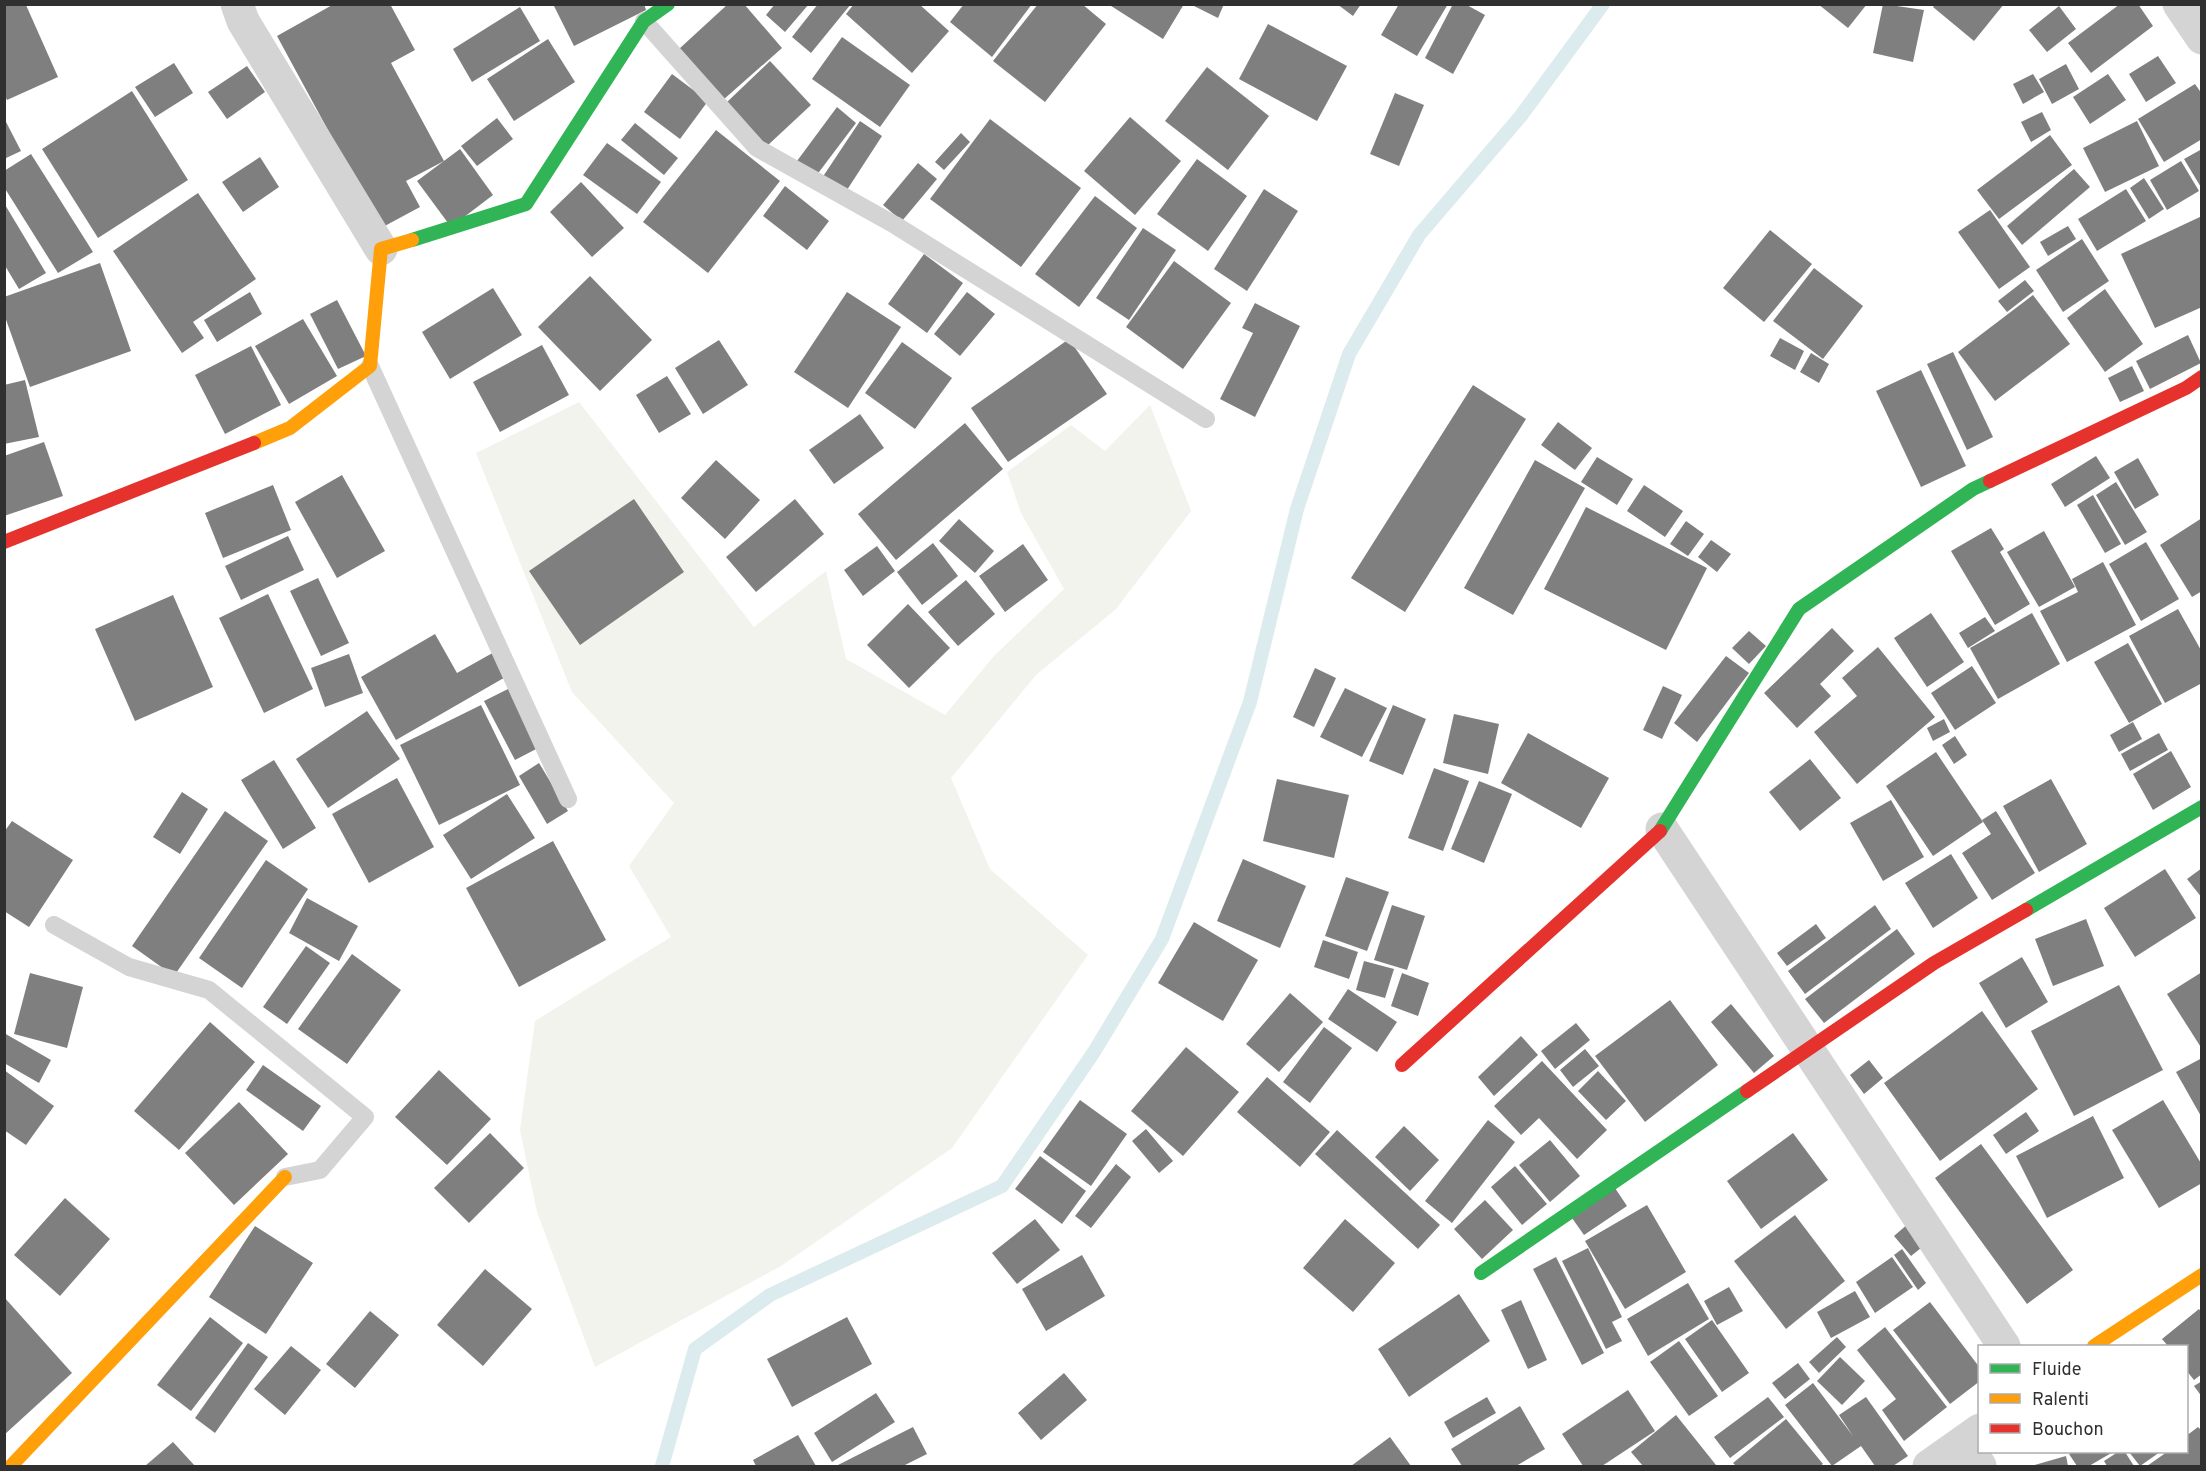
<svg xmlns="http://www.w3.org/2000/svg" width="2206" height="1471" font-family="Overpass,sans-serif">
<rect width="100%" height="100%" fill="#fff"/>
<!-- green -->
<polygon fill="#f1f3ec" points="579,402 754,627 826,571 846,659 945,715 994,656 1064,589 1021,513 1007,472 1071,425 1105,451 1150,405 1191,511 1116,609 1036,675 951,778 990,869 1088,955 952,1148 781,1266 595,1367 537,1212 520,1130 535,1021 671,937 629,866 674,803 572,692 476,453"/>
<g fill="none" stroke-linecap="round" stroke-linejoin="round">
<!-- stream -->
<polyline stroke="#dbebee" stroke-width="14" points="662,1466 695,1349 770,1295 1002,1186 1094,1052 1162,939 1250,702 1297,509 1349,354 1419,235 1520,117 1603,4"/>
</g>
<!-- building -->
<g fill="#7f7f7f">
<polygon points="334,4 390,4 415,50 391,63 444,161 406,181 420,207 381,228 277,36"/>
<polygon points="553,4 644,4 646,10 574,46"/>
<polygon points="728,4 744,4 782,48 723,100 679,49"/>
<polygon points="775,4 809,4 785,32 766,15"/>
<polygon points="818,4 851,4 811,53 792,37"/>
<polygon points="854,4 919,4 949,31 912,73 846,14"/>
<polygon points="964,4 1032,4 992,57 950,22"/>
<polygon points="1038,4 1082,4 1106,24 1045,102 993,61"/>
<polygon points="1108,4 1184,4 1163,39"/>
<polygon points="1190,4 1224,4 1218,18"/>
<polygon points="1337,4 1361,4 1353,16"/>
<polygon points="1399,4 1448,4 1417,56 1381,35"/>
<polygon points="1453,4 1465,4 1485,15 1453,74 1425,58"/>
<polygon points="1818,4 1867,4 1848,28"/>
<polygon points="1883,4 1924,10 1913,62 1873,53"/>
<polygon points="1935,4 2004,4 1974,41 1933,7"/>
<polygon points="2120,4 2138,4 2153,26 2091,73 2068,43"/>
<polygon points="4,5 26,5 58,77 7,100 4,94"/>
<polygon points="2059,6 2076,29 2047,52 2029,30"/>
<polygon points="520,7 540,41 472,82 453,49"/>
<polygon points="1268,24 1347,66 1317,121 1239,79"/>
<polygon points="842,37 910,85 880,127 812,79"/>
<polygon points="548,39 575,82 514,121 487,79"/>
<polygon points="2158,56 2176,83 2146,102 2129,74"/>
<polygon points="770,61 811,105 767,146 726,103"/>
<polygon points="174,63 193,93 155,117 135,87"/>
<polygon points="2066,64 2079,89 2052,104 2039,79"/>
<polygon points="247,66 265,92 227,119 208,92"/>
<polygon points="1207,67 1269,116 1228,170 1165,121"/>
<polygon points="672,74 708,101 680,139 644,112"/>
<polygon points="2033,74 2044,92 2023,104 2013,84"/>
<polygon points="2108,74 2126,100 2090,124 2073,97"/>
<polygon points="2195,84 2202,94 2202,139 2164,162 2138,119"/>
<polygon points="132,91 188,180 98,238 42,149"/>
<polygon points="1395,93 1424,105 1399,166 1370,154"/>
<polygon points="837,107 856,123 816,176 797,161"/>
<polygon points="2042,112 2051,130 2031,142 2021,122"/>
<polygon points="1130,117 1181,161 1135,215 1084,171"/>
<polygon points="4,118 21,151 4,159"/>
<polygon points="497,118 513,139 477,166 461,146"/>
<polygon points="990,119 1081,188 1021,267 930,199"/>
<polygon points="860,121 882,136 845,193 822,178"/>
<polygon points="2137,121 2159,166 2105,192 2083,148"/>
<polygon points="635,123 678,158 664,175 621,140"/>
<polygon points="716,130 780,181 708,273 643,222"/>
<polygon points="961,133 970,142 944,170 935,162"/>
<polygon points="2050,135 2072,165 1999,219 1977,190"/>
<polygon points="607,143 661,182 637,214 583,175"/>
<polygon points="460,149 493,195 451,227 417,181"/>
<polygon points="2202,149 2202,189 2184,159"/>
<polygon points="31,154 93,252 58,273 4,187 4,171"/>
<polygon points="260,157 279,187 243,212 222,182"/>
<polygon points="1197,159 1247,196 1208,251 1157,214"/>
<polygon points="2181,161 2199,191 2167,210 2150,180"/>
<polygon points="918,163 937,179 902,221 883,205"/>
<polygon points="2074,169 2090,187 2022,245 2007,226"/>
<polygon points="2144,178 2164,209 2149,219 2130,188"/>
<polygon points="581,182 624,228 592,257 550,212"/>
<polygon points="785,186 829,221 807,250 763,216"/>
<polygon points="1264,189 1298,211 1247,291 1214,269"/>
<polygon points="2126,189 2146,221 2097,251 2078,219"/>
<polygon points="198,193 256,279 193,322 204,338 182,353 113,251"/>
<polygon points="1095,196 1137,228 1079,307 1035,274"/>
<polygon points="4,203 46,273 19,289 4,264"/>
<polygon points="1990,210 2030,267 1999,289 1958,232"/>
<polygon points="2202,216 2202,307 2155,328 2121,254"/>
<polygon points="2068,226 2076,239 2048,256 2040,242"/>
<polygon points="1143,228 1176,250 1129,320 1096,298"/>
<polygon points="1770,230 1812,264 1764,322 1723,288"/>
<polygon points="2082,239 2109,281 2063,312 2036,270"/>
<polygon points="924,254 963,283 927,333 888,304"/>
<polygon points="1174,261 1231,303 1183,369 1126,327"/>
<polygon points="100,263 131,351 30,387 4,314 4,297"/>
<polygon points="1814,268 1863,306 1823,359 1773,321"/>
<polygon points="590,276 652,340 600,391 538,327"/>
<polygon points="2025,280 2034,291 2007,312 1998,301"/>
<polygon points="493,288 522,335 450,379 422,332"/>
<polygon points="2105,289 2143,344 2105,372 2067,318"/>
<polygon points="250,292 262,314 217,342 204,320"/>
<polygon points="847,292 901,327 848,408 794,372"/>
<polygon points="967,292 995,314 960,356 934,334"/>
<polygon points="2033,295 2070,344 1995,401 1958,352"/>
<polygon points="337,300 366,356 338,369 310,314"/>
<polygon points="1255,303 1300,326 1255,417 1220,399 1253,333 1242,328"/>
<polygon points="303,319 337,376 289,404 255,346"/>
<polygon points="2188,335 2201,363 2150,389 2136,361"/>
<polygon points="1780,338 1804,351 1795,370 1770,356"/>
<polygon points="1069,339 1107,394 1008,462 971,408"/>
<polygon points="719,340 748,385 703,414 675,368"/>
<polygon points="902,342 952,378 915,429 865,393"/>
<polygon points="542,345 569,395 500,432 473,382"/>
<polygon points="251,346 281,405 225,434 195,375"/>
<polygon points="1953,352 1993,437 1967,450 1927,364"/>
<polygon points="1811,353 1829,364 1819,383 1800,372"/>
<polygon points="2132,366 2144,391 2120,402 2108,378"/>
<polygon points="1921,370 1966,466 1921,487 1876,391"/>
<polygon points="667,376 691,414 659,433 636,395"/>
<polygon points="25,380 39,437 4,444 4,385"/>
<polygon points="1473,385 1526,419 1405,612 1351,578"/>
<polygon points="860,414 884,448 834,484 809,450"/>
<polygon points="1558,422 1592,448 1575,470 1541,445"/>
<polygon points="965,423 1003,469 896,560 858,514"/>
<polygon points="44,442 63,496 4,516 4,456"/>
<polygon points="2096,456 2110,478 2065,507 2051,484"/>
<polygon points="1597,457 1633,479 1617,505 1581,482"/>
<polygon points="2138,458 2159,495 2135,509 2114,472"/>
<polygon points="716,460 760,500 725,539 681,498"/>
<polygon points="1535,460 1585,488 1513,615 1464,588"/>
<polygon points="342,475 385,551 337,578 295,502"/>
<polygon points="2116,482 2147,532 2125,545 2096,495"/>
<polygon points="273,485 291,530 223,558 205,513"/>
<polygon points="1644,485 1683,511 1665,537 1627,511"/>
<polygon points="2093,495 2121,544 2105,553 2077,505"/>
<polygon points="634,499 684,572 580,645 529,571"/>
<polygon points="795,499 824,534 756,592 726,557"/>
<polygon points="1586,507 1707,568 1666,650 1544,589"/>
<polygon points="2202,518 2202,591 2192,597 2160,545"/>
<polygon points="959,519 994,551 975,573 939,541"/>
<polygon points="1686,521 1704,534 1688,556 1670,544"/>
<polygon points="1991,528 2004,549 2000,552 2030,604 1995,625 1951,551"/>
<polygon points="2044,531 2075,587 2039,607 2007,552"/>
<polygon points="288,536 304,570 241,600 225,566"/>
<polygon points="1711,540 1731,554 1717,572 1698,557"/>
<polygon points="2146,542 2179,599 2141,621 2109,564"/>
<polygon points="933,543 958,576 922,605 897,572"/>
<polygon points="1023,544 1048,580 1005,612 979,576"/>
<polygon points="877,546 895,571 863,596 844,570"/>
<polygon points="2103,562 2136,625 2067,662 2040,611 2078,592 2072,579"/>
<polygon points="318,578 349,643 321,656 290,591"/>
<polygon points="966,580 995,614 958,646 928,612"/>
<polygon points="268,594 313,689 264,713 219,618"/>
<polygon points="173,595 213,687 135,721 95,629"/>
<polygon points="908,604 950,648 909,688 867,645"/>
<polygon points="2178,609 2202,652 2202,683 2165,703 2129,636"/>
<polygon points="1931,613 1964,662 1927,687 1894,638"/>
<polygon points="2032,613 2060,664 1998,699 1970,648"/>
<polygon points="1985,617 1995,631 1968,648 1959,633"/>
<polygon points="1832,628 1854,651 1820,684 1831,696 1797,728 1764,693"/>
<polygon points="1749,631 1766,646 1749,664 1732,648"/>
<polygon points="435,634 457,673 496,651 509,675 396,740 361,677"/>
<polygon points="2128,643 2162,704 2129,723 2094,662"/>
<polygon points="1878,647 1935,717 1857,784 1814,732 1857,696 1842,678"/>
<polygon points="349,654 363,693 325,707 311,668"/>
<polygon points="1726,656 1749,673 1697,742 1674,723"/>
<polygon points="1972,666 1996,703 1955,730 1931,693"/>
<polygon points="1315,668 1336,678 1314,727 1293,717"/>
<polygon points="1663,686 1682,695 1662,739 1643,730"/>
<polygon points="510,688 540,747 515,760 484,701"/>
<polygon points="1345,688 1387,708 1362,757 1320,737"/>
<polygon points="481,705 520,785 439,825 400,745"/>
<polygon points="1393,705 1426,719 1403,775 1369,761"/>
<polygon points="367,711 400,759 328,808 296,759"/>
<polygon points="1454,714 1499,724 1488,774 1443,763"/>
<polygon points="1944,719 1950,732 1933,741 1927,728"/>
<polygon points="2133,722 2142,739 2119,752 2110,735"/>
<polygon points="1528,733 1609,778 1581,828 1501,783"/>
<polygon points="2159,733 2168,750 2130,771 2121,754"/>
<polygon points="1955,736 1967,755 1954,764 1942,745"/>
<polygon points="2171,751 2191,787 2153,810 2133,774"/>
<polygon points="1936,752 1983,822 1933,856 1886,786"/>
<polygon points="1810,759 1841,798 1800,831 1769,792"/>
<polygon points="274,760 316,828 283,849 241,780"/>
<polygon points="539,763 568,811 547,824 519,776"/>
<polygon points="1434,768 1469,781 1443,851 1408,838"/>
<polygon points="397,778 434,847 369,883 332,814"/>
<polygon points="1277,779 1349,795 1334,858 1263,841"/>
<polygon points="2051,779 2087,844 2039,872 2003,806"/>
<polygon points="1479,781 1512,794 1484,863 1451,849"/>
<polygon points="182,792 208,809 180,854 153,837"/>
<polygon points="507,794 535,838 471,879 443,835"/>
<polygon points="1891,800 1924,857 1883,881 1850,823"/>
<polygon points="225,811 268,841 174,976 132,946"/>
<polygon points="1996,811 2035,873 1992,900 1962,853 1991,834 1982,820"/>
<polygon points="12,821 73,860 29,927 4,911 4,832"/>
<polygon points="553,841 606,940 519,987 466,888"/>
<polygon points="1951,854 1978,898 1933,928 1905,883"/>
<polygon points="1243,859 1306,886 1280,948 1217,921"/>
<polygon points="266,860 308,889 242,988 199,958"/>
<polygon points="2202,868 2202,898 2187,879"/>
<polygon points="2165,869 2196,918 2135,957 2104,908"/>
<polygon points="1346,877 1389,892 1367,951 1325,936"/>
<polygon points="307,898 358,926 339,961 289,933"/>
<polygon points="1392,905 1425,916 1407,970 1374,960"/>
<polygon points="1875,905 1891,929 1805,994 1788,971"/>
<polygon points="2086,919 2104,966 2053,986 2035,939"/>
<polygon points="1194,922 1258,960 1223,1021 1158,983"/>
<polygon points="1816,924 1826,938 1787,966 1777,953"/>
<polygon points="1897,929 1915,954 1824,1023 1805,999"/>
<polygon points="1323,940 1358,952 1349,979 1314,967"/>
<polygon points="306,946 330,963 287,1024 263,1007"/>
<polygon points="352,954 401,990 347,1064 298,1029"/>
<polygon points="2022,957 2048,1002 2006,1028 1979,983"/>
<polygon points="1364,961 1394,969 1385,998 1356,990"/>
<polygon points="2202,972 2202,1049 2167,994"/>
<polygon points="30,973 83,987 67,1048 14,1034"/>
<polygon points="1402,973 1429,983 1418,1016 1391,1006"/>
<polygon points="2119,985 2163,1070 2074,1116 2031,1031"/>
<polygon points="1348,989 1397,1022 1377,1052 1328,1019"/>
<polygon points="1290,993 1323,1022 1279,1072 1246,1044"/>
<polygon points="1670,1000 1718,1065 1645,1122 1595,1056"/>
<polygon points="1731,1004 1774,1056 1754,1073 1711,1022"/>
<polygon points="1982,1011 2038,1089 1940,1161 1884,1083"/>
<polygon points="210,1022 255,1062 179,1150 134,1111"/>
<polygon points="1576,1023 1590,1040 1555,1069 1541,1051"/>
<polygon points="1324,1027 1352,1048 1310,1103 1283,1082"/>
<polygon points="4,1033 51,1060 39,1083 4,1063"/>
<polygon points="1521,1036 1538,1055 1494,1096 1478,1077"/>
<polygon points="1186,1047 1239,1092 1183,1156 1131,1111"/>
<polygon points="1585,1049 1599,1066 1573,1087 1560,1070"/>
<polygon points="2202,1058 2202,1118 2176,1072"/>
<polygon points="1869,1060 1883,1078 1864,1094 1850,1075"/>
<polygon points="1542,1061 1607,1130 1577,1159 1539,1118 1521,1135 1494,1106"/>
<polygon points="263,1065 321,1106 303,1131 246,1090"/>
<polygon points="4,1070 54,1106 26,1145 4,1130"/>
<polygon points="439,1070 491,1119 447,1165 395,1117"/>
<polygon points="1598,1071 1626,1101 1606,1120 1578,1091"/>
<polygon points="1267,1077 1330,1132 1300,1167 1237,1112"/>
<polygon points="1080,1100 1127,1134 1091,1186 1043,1152"/>
<polygon points="2163,1100 2202,1165 2202,1183 2159,1208 2112,1130"/>
<polygon points="239,1102 288,1154 234,1205 185,1153"/>
<polygon points="2026,1112 2039,1131 2006,1154 1993,1135"/>
<polygon points="2093,1116 2124,1178 2047,1218 2016,1156"/>
<polygon points="1488,1120 1515,1142 1452,1223 1425,1201"/>
<polygon points="1404,1126 1439,1160 1410,1191 1375,1157"/>
<polygon points="1146,1129 1173,1161 1159,1173 1132,1141"/>
<polygon points="1337,1130 1440,1225 1418,1249 1315,1154"/>
<polygon points="490,1133 524,1168 469,1223 434,1188"/>
<polygon points="1793,1133 1828,1180 1761,1229 1727,1181"/>
<polygon points="1550,1140 1580,1176 1550,1202 1519,1165"/>
<polygon points="1981,1144 2073,1270 2027,1304 1935,1178"/>
<polygon points="1040,1156 1086,1191 1062,1224 1015,1189"/>
<polygon points="1116,1164 1131,1177 1091,1228 1075,1216"/>
<polygon points="1515,1166 1547,1204 1522,1225 1491,1187"/>
<polygon points="1615,1188 1627,1206 1584,1235 1572,1218"/>
<polygon points="65,1198 110,1239 60,1296 14,1255"/>
<polygon points="1485,1200 1513,1230 1482,1259 1454,1229"/>
<polygon points="1647,1205 1686,1272 1625,1309 1585,1241"/>
<polygon points="1795,1215 1845,1281 1786,1329 1734,1261"/>
<polygon points="1035,1219 1060,1250 1017,1284 992,1253"/>
<polygon points="1345,1219 1395,1263 1353,1312 1303,1268"/>
<polygon points="1909,1223 1926,1244 1911,1256 1894,1236"/>
<polygon points="255,1226 313,1263 266,1334 209,1297"/>
<polygon points="1588,1248 1622,1317 1612,1322 1622,1341 1606,1349 1562,1261"/>
<polygon points="1902,1249 1926,1283 1918,1290 1894,1255"/>
<polygon points="1082,1255 1105,1296 1046,1331 1022,1289"/>
<polygon points="1556,1257 1604,1353 1582,1365 1533,1269"/>
<polygon points="1892,1257 1913,1287 1875,1313 1856,1282"/>
<polygon points="485,1269 532,1309 483,1366 437,1325"/>
<polygon points="1688,1283 1709,1319 1648,1356 1627,1319"/>
<polygon points="1729,1287 1743,1311 1717,1325 1704,1301"/>
<polygon points="1855,1291 1870,1317 1831,1338 1817,1312"/>
<polygon points="1459,1294 1490,1341 1409,1397 1378,1349"/>
<polygon points="4,1297 72,1373 4,1435"/>
<polygon points="1521,1300 1547,1360 1528,1369 1501,1310"/>
<polygon points="1930,1302 1980,1368 1980,1381 1950,1404 1893,1330"/>
<polygon points="2199,1309 2202,1313 2202,1374 2194,1380 2186,1370 2186,1346 2168,1346 2162,1339"/>
<polygon points="370,1311 399,1335 355,1388 326,1364"/>
<polygon points="210,1317 243,1343 191,1411 157,1385"/>
<polygon points="847,1317 872,1364 792,1407 767,1359"/>
<polygon points="1712,1320 1749,1373 1722,1392 1685,1339"/>
<polygon points="1885,1327 1947,1407 1904,1441 1882,1410 1896,1399 1857,1350"/>
<polygon points="1837,1337 1846,1347 1819,1373 1809,1362"/>
<polygon points="1679,1341 1718,1396 1689,1416 1650,1362"/>
<polygon points="248,1343 268,1357 215,1433 195,1418"/>
<polygon points="291,1346 321,1370 285,1415 254,1389"/>
<polygon points="1840,1357 1865,1381 1842,1405 1817,1381"/>
<polygon points="1798,1363 1810,1379 1785,1399 1772,1383"/>
<polygon points="1064,1373 1087,1400 1041,1440 1018,1413"/>
<polygon points="2202,1381 2202,1397 2194,1386"/>
<polygon points="1813,1383 1853,1436 1839,1415 1866,1397 1908,1456 1893,1466 1875,1466 1861,1446 1832,1466 1785,1405"/>
<polygon points="1628,1390 1655,1431 1602,1466 1583,1466 1562,1434"/>
<polygon points="876,1393 895,1422 832,1462 814,1433"/>
<polygon points="1487,1397 1496,1413 1453,1438 1444,1422"/>
<polygon points="1768,1397 1784,1417 1730,1458 1714,1437"/>
<polygon points="1520,1406 1545,1449 1516,1466 1462,1466 1451,1449"/>
<polygon points="1676,1415 1716,1465 1714,1466 1643,1466 1631,1452"/>
<polygon points="1786,1419 1823,1464 1820,1466 1736,1466 1733,1463"/>
<polygon points="913,1427 927,1454 903,1466 836,1466"/>
<polygon points="2198,1427 2202,1431 2202,1466 2147,1466 2167,1452 2186,1452 2186,1436"/>
<polygon points="798,1435 816,1466 756,1466 753,1460"/>
<polygon points="1390,1437 1411,1466 1351,1466"/>
<polygon points="173,1442 195,1466 145,1466"/>
<polygon points="2073,1452 2113,1452 2089,1466 2077,1466 2069,1454"/>
<polygon points="2118,1452 2125,1452 2134,1466 2107,1466 2104,1461"/>
<polygon points="2129,1452 2160,1452 2140,1466"/>
<polygon points="2066,1456 2068,1466 2031,1466"/>
</g>
<g fill="none" stroke-linecap="round" stroke-linejoin="round">
<!-- lane -->
<g stroke="#d4d4d4" stroke-width="18">
<polyline points="644,21 757,148 895,225 1206,419"/>
<polyline points="370,366 568,799"/>
<polyline points="54,925 129,967 209,990 365,1117 320,1170 285,1177"/>
</g>
<!-- street -->
<g stroke="#d4d4d4" stroke-width="33">
<polyline points="237,4 243,21 381,249"/>
<polyline points="2179,4 2202,38"/>
<polyline points="1662,829 2004,1346"/>
<polyline points="1964,1442 1980,1466"/>
<polyline points="1929,1466 1980,1430"/>
</g>
<!-- fast -->
<g stroke="#30b455" stroke-width="14">
<polyline points="412,240 526,204 644,21 668,4"/>
<polyline points="1660,831 1799,609 1973,489 1990,481"/>
<polyline points="2026,910 2202,807"/>
<polyline points="1481,1273 1747,1091"/>
</g>
<!-- slow -->
<g stroke="#ff9f0a" stroke-width="14">
<polyline points="254,443 290,428 370,366 381,249 412,240"/>
<polyline points="2094,1346 2202,1275"/>
<polyline points="11,1466 285,1177"/>
</g>
<!-- jam -->
<g stroke="#e5322d" stroke-width="14">
<polyline points="1990,481 2186,388 2202,377"/>
<polyline points="4,542 254,443"/>
<polyline points="1402,1065 1660,831"/>
<polyline points="1747,1091 1934,963 2026,910"/>
</g>
</g>
<!-- border -->
<rect width="2206" height="1471" fill="none" stroke="#303030" stroke-width="12"/>
<!-- legend -->
<rect x="1978" y="1345" width="210" height="108" fill="#ffffff" stroke="#acacac" stroke-width="1.5"/>
<rect x="1990" y="1364" width="30" height="9" fill="#30b455" stroke="#acacac" stroke-width="1.5"/>
<text x="2032" y="1375" font-size="18" fill="#303030">Fluide</text>
<rect x="1990" y="1394" width="30" height="9" fill="#ff9f0a" stroke="#acacac" stroke-width="1.5"/>
<text x="2032" y="1405" font-size="18" fill="#303030">Ralenti</text>
<rect x="1990" y="1424" width="30" height="9" fill="#e5322d" stroke="#acacac" stroke-width="1.5"/>
<text x="2032" y="1435" font-size="18" fill="#303030">Bouchon</text>
</svg>
